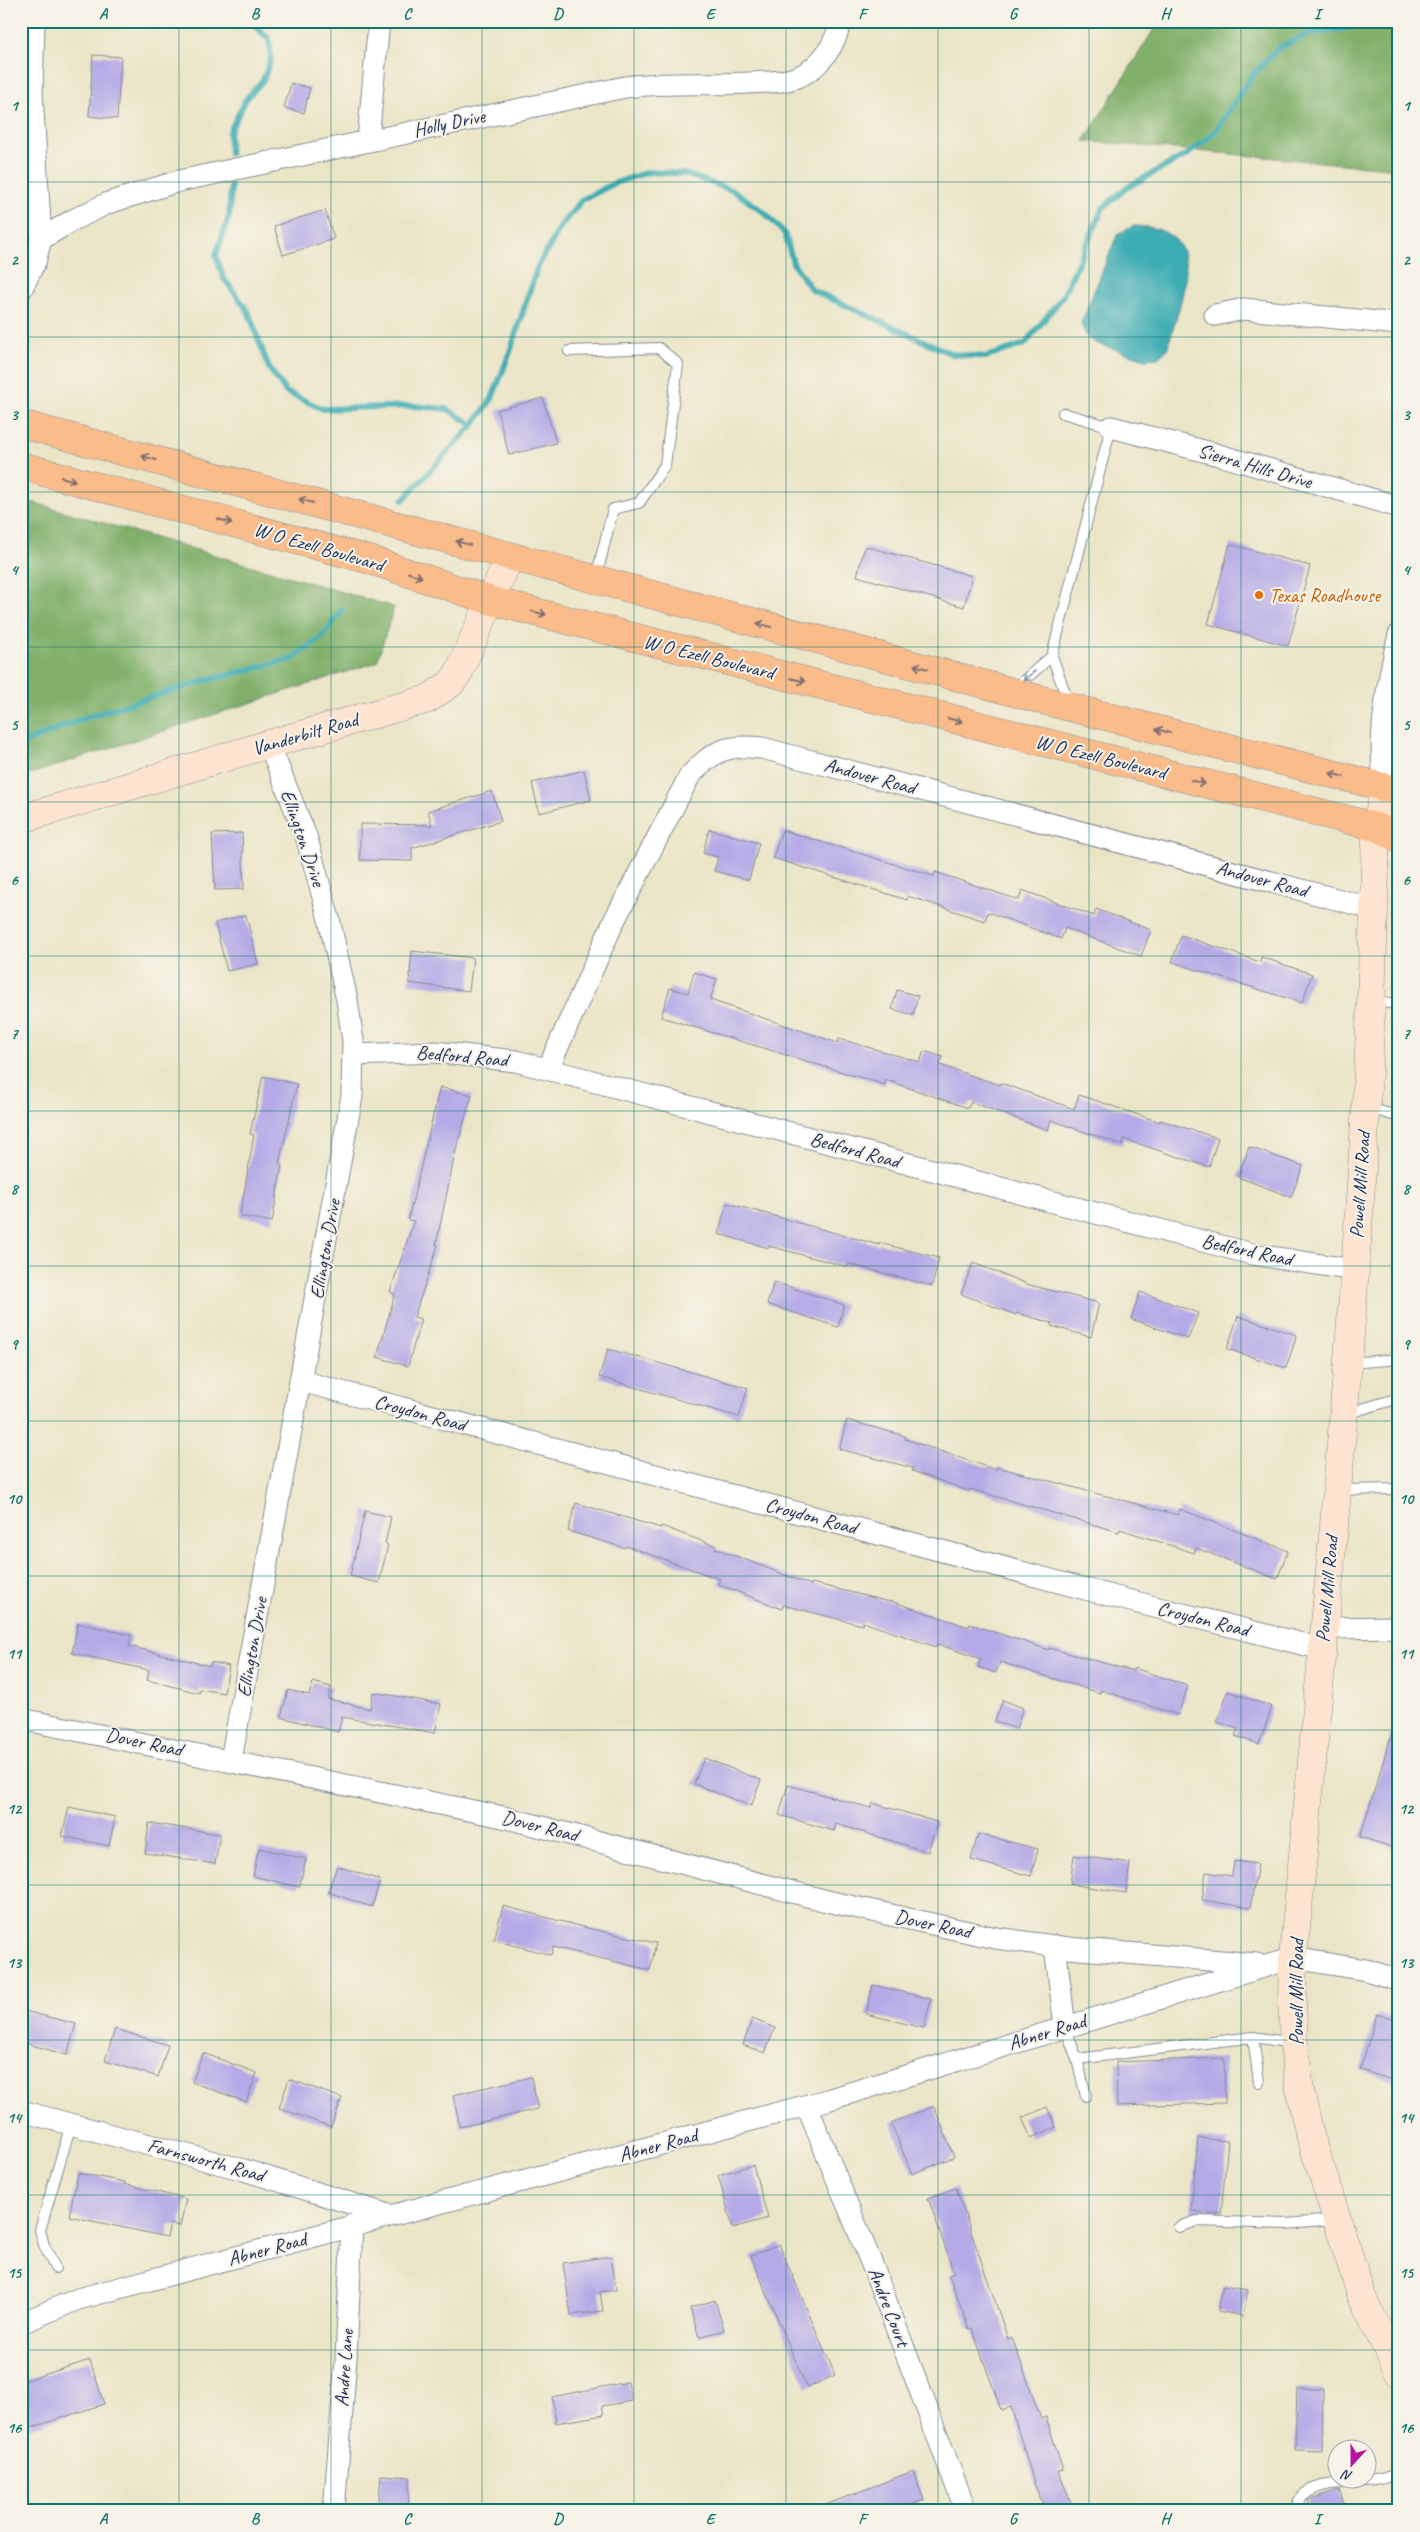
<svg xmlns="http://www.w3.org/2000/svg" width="1420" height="2532" font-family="Caveat,sans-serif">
<rect width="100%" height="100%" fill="#f7f3e8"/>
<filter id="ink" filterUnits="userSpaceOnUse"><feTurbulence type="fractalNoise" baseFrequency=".02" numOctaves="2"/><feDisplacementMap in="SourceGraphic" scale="10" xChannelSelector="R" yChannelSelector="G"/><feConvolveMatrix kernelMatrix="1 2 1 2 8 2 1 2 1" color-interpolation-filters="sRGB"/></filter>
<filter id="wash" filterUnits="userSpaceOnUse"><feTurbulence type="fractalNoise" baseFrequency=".0096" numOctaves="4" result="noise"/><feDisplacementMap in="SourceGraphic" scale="20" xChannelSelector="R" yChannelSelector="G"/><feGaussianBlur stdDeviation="1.12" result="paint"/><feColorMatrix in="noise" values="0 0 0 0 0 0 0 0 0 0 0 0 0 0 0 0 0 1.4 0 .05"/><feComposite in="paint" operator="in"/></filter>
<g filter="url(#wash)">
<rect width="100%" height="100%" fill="#ebe5c7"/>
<!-- forest -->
<g fill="#80b06b" stroke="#4e7064">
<polygon points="1159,21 1399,21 1399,169 1084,141"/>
<polygon points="21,499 394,607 377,662 21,777"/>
</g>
<!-- water -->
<path fill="#3aacb2" stroke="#2a6e88" d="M 1133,226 C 1215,227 1180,301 1167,350 L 1158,358 L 1145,359 L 1095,343 L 1086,335 L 1081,323 L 1117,235 Z"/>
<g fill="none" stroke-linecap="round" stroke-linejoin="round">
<!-- stream -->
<g stroke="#3aacb2" stroke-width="6">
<polyline points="230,153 229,133 246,99 263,80 271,59 269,39 250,21"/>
<polyline points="231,186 229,216 216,255 223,277 248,311 269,368 286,392 323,409 413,406 447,409 473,425"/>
<polyline points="403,500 473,425 492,399 510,352 537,268 562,224 582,200 615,183 648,172 685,174 734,191 765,213 785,234 793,263 812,290 952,354 986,357 1025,344 1063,296 1103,208 1126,188 1188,154 1215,132 1252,76 1278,48 1308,34 1348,28 1368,21"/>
<polyline points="21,744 84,718 200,682 292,659 323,636 342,610"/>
</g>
</g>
<g id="blocks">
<!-- building -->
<g fill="#b5aae7">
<polygon points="93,55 121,57 117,119 89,116"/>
<polygon points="291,83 310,88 304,113 284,108"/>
<polygon points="325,210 334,239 283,255 274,226"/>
<polygon points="543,398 556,443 509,455 497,410"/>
<polygon points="1230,544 1310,566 1288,646 1208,624"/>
<polygon points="865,546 972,576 964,607 857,576"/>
<polygon points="584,770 591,800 539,813 532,783"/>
<polygon points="492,791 501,821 412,848 412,861 360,860 360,824 432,825 428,811"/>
<polygon points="709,829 759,843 749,880 714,871 718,857 703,853"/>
<polygon points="782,830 934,876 935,872 1019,900 1022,890 1094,916 1096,909 1151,930 1141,956 1065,928 1061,939 988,912 985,921 908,896 907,900 773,858"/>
<polygon points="242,833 244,889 215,890 212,834"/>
<polygon points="246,915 258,964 227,971 215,923"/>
<polygon points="1181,935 1260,962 1261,957 1312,974 1302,1003 1172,962"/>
<polygon points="412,951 473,958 469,991 409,983"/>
<polygon points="694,972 717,979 710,1000 838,1043 839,1039 920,1062 924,1051 943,1057 940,1065 1000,1085 1001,1083 1074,1109 1079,1095 1160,1122 1160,1120 1218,1138 1209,1167 1124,1139 1122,1145 1051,1120 1048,1130 971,1102 968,1108 886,1080 885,1085 661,1017 670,988 688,993"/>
<polygon points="897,990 918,996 913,1015 892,1009"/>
<polygon points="263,1076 297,1084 279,1164 282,1165 272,1222 240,1216 254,1135 250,1134"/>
<polygon points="440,1087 472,1095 456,1149 436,1245 438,1245 414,1317 421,1319 408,1366 377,1357 395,1294 390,1292 414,1221 408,1220"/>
<polygon points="1249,1147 1303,1166 1291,1197 1238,1177"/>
<polygon points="727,1203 879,1245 879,1243 939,1258 932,1286 849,1264 848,1267 769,1246 769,1248 718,1234"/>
<polygon points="973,1263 1030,1285 1099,1303 1091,1337 1051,1326 1052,1323 1017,1313 1016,1315 961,1294"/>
<polygon points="774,1282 844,1305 838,1327 767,1304"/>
<polygon points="1140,1292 1198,1313 1188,1339 1131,1319"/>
<polygon points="1238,1316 1297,1335 1286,1368 1227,1349"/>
<polygon points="608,1349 748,1388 739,1417 599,1377"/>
<polygon points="847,1420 905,1436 905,1439 996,1470 997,1467 1178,1515 1180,1509 1288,1551 1277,1579 1196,1548 1194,1553 1120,1529 1119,1532 970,1489 969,1491 912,1471 913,1468 839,1449"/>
<polygon points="576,1503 661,1528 661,1526 716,1546 715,1548 811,1585 812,1583 890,1602 891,1601 969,1627 970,1624 1049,1650 1049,1648 1133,1671 1134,1668 1188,1686 1178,1715 1101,1690 1100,1693 1000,1662 996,1673 978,1667 981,1659 937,1644 936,1647 863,1622 862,1625 783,1605 782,1609 718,1584 720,1579 626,1546 625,1548 568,1531"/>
<polygon points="365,1511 391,1517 385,1544 388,1545 379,1583 350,1576"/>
<polygon points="78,1623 131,1635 129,1646 210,1666 211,1662 229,1666 224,1693 200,1689 199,1693 147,1680 149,1670 72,1653"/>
<polygon points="313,1682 331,1687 328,1699 370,1709 373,1692 441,1704 435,1733 342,1717 338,1732 281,1717 288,1690 309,1695"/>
<polygon points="1228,1691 1272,1707 1259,1744 1235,1736 1238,1729 1217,1722"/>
<polygon points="1003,1700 1023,1708 1016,1729 995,1721"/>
<polygon points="1395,1723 1399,1723 1399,1849 1360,1837"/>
<polygon points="704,1758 761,1780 751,1806 694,1784"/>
<polygon points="788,1785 871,1808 873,1803 937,1822 928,1852 836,1824 834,1831 779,1815"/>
<polygon points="69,1807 115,1817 109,1846 62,1836"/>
<polygon points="149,1823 220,1834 215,1864 145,1853"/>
<polygon points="978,1834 1038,1849 1031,1876 971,1860"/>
<polygon points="259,1848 306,1859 299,1887 253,1876"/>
<polygon points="1074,1855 1130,1863 1126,1893 1070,1884"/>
<polygon points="1234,1861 1258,1864 1250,1908 1202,1900 1206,1872 1232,1876"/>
<polygon points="337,1866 380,1880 372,1907 328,1892"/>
<polygon points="503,1906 583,1927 656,1943 650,1970 553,1947 551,1955 494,1940"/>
<polygon points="873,1985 931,1999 924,2028 866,2014"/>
<polygon points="21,2010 76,2024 67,2055 21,2042"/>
<polygon points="1377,2014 1399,2020 1399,2082 1360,2070"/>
<polygon points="752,2019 775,2028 765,2053 743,2045"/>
<polygon points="115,2029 168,2045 158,2077 105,2061"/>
<polygon points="203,2053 257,2073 246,2102 192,2082"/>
<polygon points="1224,2058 1225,2103 1117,2106 1116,2062"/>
<polygon points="531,2077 538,2109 460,2127 453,2095"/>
<polygon points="289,2079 342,2098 331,2127 279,2108"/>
<polygon points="934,2106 954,2157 912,2174 891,2123"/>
<polygon points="1047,2107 1056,2127 1031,2138 1022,2118"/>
<polygon points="1198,2138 1228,2141 1221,2214 1191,2211"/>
<polygon points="753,2165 768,2218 733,2228 718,2175"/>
<polygon points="78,2173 125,2182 124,2184 186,2199 180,2226 170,2224 167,2237 69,2216"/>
<polygon points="956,2188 1008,2339 1012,2337 1041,2419 1046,2417 1063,2470 1058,2471 1075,2511 1046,2511 1035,2486 1011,2407 1001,2410 972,2328 969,2329 949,2275 954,2273 928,2198"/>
<polygon points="779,2244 835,2375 807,2388 751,2256"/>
<polygon points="611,2256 616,2290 600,2292 603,2311 571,2315 563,2263"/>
<polygon points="1223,2286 1248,2290 1243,2316 1218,2311"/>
<polygon points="715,2300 724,2330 699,2337 690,2308"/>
<polygon points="90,2360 104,2404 21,2431 21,2382"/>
<polygon points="628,2382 632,2401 602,2406 604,2415 556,2423 552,2397"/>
<polygon points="1297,2389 1323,2389 1322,2451 1295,2450"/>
<polygon points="913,2471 924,2500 895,2511 810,2511"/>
<polygon points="381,2475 410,2477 408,2511 378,2511"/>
<polygon points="1339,2490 1346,2511 1311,2511 1307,2501 1310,2499"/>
</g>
</g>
</g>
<g filter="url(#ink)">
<use href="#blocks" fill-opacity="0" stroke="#838a92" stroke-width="1"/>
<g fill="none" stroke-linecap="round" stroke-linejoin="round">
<defs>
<g id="lane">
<polyline points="569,351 659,348 678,364 665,465 639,503 613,509 596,578"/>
<polyline points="1052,656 1111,427 1063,413"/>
<polyline points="1014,689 1052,656 1069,704"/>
<polyline points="1373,1001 1399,1004"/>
<polyline points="1366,1107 1399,1117"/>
<polyline points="1349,1363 1399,1359"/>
<polyline points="1345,1414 1399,1398"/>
<polyline points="1337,1490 1399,1489"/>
<polyline points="1065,2027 1077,2059 1253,2037 1293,2043"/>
<polyline points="1253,2037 1259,2082"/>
<polyline points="1077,2059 1086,2096"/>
<polyline points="1179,2227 1197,2221 1285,2224 1336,2220"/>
<polyline points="55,2268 44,2245 40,2230 71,2124"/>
<path d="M 1300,2511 L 1298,2500 C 1316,2478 1356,2485 1380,2479 C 1386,2478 1393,2475 1399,2473"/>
</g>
<g id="street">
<polyline points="368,140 379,21"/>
<path d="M 41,239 L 73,220 L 108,203 L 179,181 L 625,87 C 666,82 707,85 748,83 C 765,82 782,83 798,77 C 821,67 835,45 841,21"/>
<polyline points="21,290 35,262 41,239 32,94 34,21"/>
<polyline points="1215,315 1244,309 1399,324"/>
<polyline points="1111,427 1219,455 1399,507"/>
<path d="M 1385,787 C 1377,739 1387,682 1399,635"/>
<polyline points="353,1055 435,1052 516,1061 1252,1254 1354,1270"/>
<path d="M 548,1069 L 614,921 L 689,777 C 711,751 727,744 762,748 L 1374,909"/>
<polyline points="301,1381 1123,1599 1322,1649"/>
<polyline points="1324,1628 1399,1627"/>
<polyline points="21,1719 503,1817 827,1901 996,1938 1068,1948 1257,1964"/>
<polyline points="231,1760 352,1096 353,1041 347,1000 329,919 307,839 269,744"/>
<polyline points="1055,1946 1065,2027"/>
<polyline points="807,2106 873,2267 966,2511"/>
<polyline points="21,2111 244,2170 388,2215"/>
<polyline points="21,2323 78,2299 827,2100 1293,1958 1366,1970 1399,1980"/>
<polyline points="334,2511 346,2359 352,2225"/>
</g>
<g id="secondary">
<path d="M 1385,787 L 1376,827 C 1374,914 1372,1002 1367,1089 C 1350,1379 1321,1669 1293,1958 L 1292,2001 L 1294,2046 L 1300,2091 L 1310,2135 L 1362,2297 L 1399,2373"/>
<polyline points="21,819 269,744 428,699 450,684 458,674 510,556"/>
</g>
<g id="primary">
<polyline points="21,424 1046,701 1399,791"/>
<polyline points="21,466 370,560 492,601 1376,827 1399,838"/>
</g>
</defs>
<!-- lane casing -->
<use href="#lane" stroke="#838a92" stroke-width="12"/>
<!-- street casing -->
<use href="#street" stroke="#838a92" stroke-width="23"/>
<!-- secondary casing -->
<use href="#secondary" stroke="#838a92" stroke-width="29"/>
<!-- primary casing -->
<use href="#primary" stroke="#838a92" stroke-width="29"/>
<!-- lane -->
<use href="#lane" stroke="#fff" stroke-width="10"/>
<!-- street -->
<use href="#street" stroke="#fff" stroke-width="21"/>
<!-- secondary -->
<use href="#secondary" stroke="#fde4d1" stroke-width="28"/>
<!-- primary -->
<use href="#primary" stroke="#fabc8b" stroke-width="28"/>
</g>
<!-- one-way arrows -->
<defs><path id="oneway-shaft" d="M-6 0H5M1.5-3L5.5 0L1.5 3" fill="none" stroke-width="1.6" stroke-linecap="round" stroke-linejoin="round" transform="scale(1.25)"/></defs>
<g stroke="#7f6e72">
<use href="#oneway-shaft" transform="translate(149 458) rotate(-165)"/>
<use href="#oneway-shaft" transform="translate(68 479) rotate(15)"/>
<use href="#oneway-shaft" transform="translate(306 501) rotate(-165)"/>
<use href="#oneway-shaft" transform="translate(225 521) rotate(15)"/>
<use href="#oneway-shaft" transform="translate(463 543) rotate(-165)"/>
<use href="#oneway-shaft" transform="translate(415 575) rotate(19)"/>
<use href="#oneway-shaft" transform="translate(539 613) rotate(14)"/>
<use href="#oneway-shaft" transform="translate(764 625) rotate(-165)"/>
<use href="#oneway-shaft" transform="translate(921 667) rotate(-165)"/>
<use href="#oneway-shaft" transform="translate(798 680) rotate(14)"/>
<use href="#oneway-shaft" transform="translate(955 720) rotate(14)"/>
<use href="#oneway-shaft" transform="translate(1163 731) rotate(-166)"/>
<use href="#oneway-shaft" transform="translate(1337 775) rotate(-166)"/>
<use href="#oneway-shaft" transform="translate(1198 782) rotate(14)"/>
</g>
<use stroke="#8d97ae" href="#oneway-shaft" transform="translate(1029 676) rotate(140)"/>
</g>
<!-- grid -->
<path fill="none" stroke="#0f766e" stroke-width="1" stroke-opacity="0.55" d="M 179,21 L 179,2511M 331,21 L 331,2511M 482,21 L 482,2511M 634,21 L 634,2511M 786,21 L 786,2511M 938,21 L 938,2511M 1089,21 L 1089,2511M 1241,21 L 1241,2511M 21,182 L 1399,182M 21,337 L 1399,337M 21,492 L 1399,492M 21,647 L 1399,647M 21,802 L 1399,802M 21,956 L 1399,956M 21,1111 L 1399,1111M 21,1266 L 1399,1266M 21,1421 L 1399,1421M 21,1576 L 1399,1576M 21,1730 L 1399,1730M 21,1885 L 1399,1885M 21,2040 L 1399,2040M 21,2195 L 1399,2195M 21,2350 L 1399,2350"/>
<!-- markers -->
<circle fill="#e8710a" stroke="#f7f3e8" stroke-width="2" cx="1259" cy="595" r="5"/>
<g text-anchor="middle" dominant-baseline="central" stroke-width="4" stroke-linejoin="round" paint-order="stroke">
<!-- street labels -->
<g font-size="20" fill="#1b2f5e" stroke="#f7f3e8">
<text transform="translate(449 123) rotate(-12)">Holly Drive</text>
<text transform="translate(1255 466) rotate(16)">Sierra Hills Drive</text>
<text transform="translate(319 547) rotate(16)">W O Ezell Boulevard</text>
<text transform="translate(709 657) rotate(14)">W O Ezell Boulevard</text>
<text transform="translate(305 734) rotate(-16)">Vanderbilt Road</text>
<text transform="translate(1101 757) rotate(14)">W O Ezell Boulevard</text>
<text transform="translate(870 776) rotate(15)">Andover Road</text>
<text transform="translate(303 838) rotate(71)">Ellington Drive</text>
<text transform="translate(1262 879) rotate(15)">Andover Road</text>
<text transform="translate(462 1056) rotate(5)">Bedford Road</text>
<text transform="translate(855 1150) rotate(15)">Bedford Road</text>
<text transform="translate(1360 1185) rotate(-86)">Powell Mill Road</text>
<text transform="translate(325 1249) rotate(-80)">Ellington Drive</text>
<text transform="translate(1247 1250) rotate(12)">Bedford Road</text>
<text transform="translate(420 1413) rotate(15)">Croydon Road</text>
<text transform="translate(811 1516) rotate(15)">Croydon Road</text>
<text transform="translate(1327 1589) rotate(-85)">Powell Mill Road</text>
<text transform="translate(1203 1619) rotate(14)">Croydon Road</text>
<text transform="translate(252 1647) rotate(-80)">Ellington Drive</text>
<text transform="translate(144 1742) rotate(12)">Dover Road</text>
<text transform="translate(540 1826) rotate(14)">Dover Road</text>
<text transform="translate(933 1924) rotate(12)">Dover Road</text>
<text transform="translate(1296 1992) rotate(-90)">Powell Mill Road</text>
<text transform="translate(1047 2032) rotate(-17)">Abner Road</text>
<text transform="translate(658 2145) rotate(-15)">Abner Road</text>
<text transform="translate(206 2160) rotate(15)">Farnsworth Road</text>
<text transform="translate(267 2249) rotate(-15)">Abner Road</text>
<text transform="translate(889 2307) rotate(69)">Andre Court</text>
<text transform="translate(344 2368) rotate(-86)">Andre Lane</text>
</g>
<!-- food labels -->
<g font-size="20" fill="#c56008" stroke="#f7f3e8" text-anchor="start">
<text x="1269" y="595">Texas Roadhouse</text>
</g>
</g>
<!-- margin -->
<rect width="1420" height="2532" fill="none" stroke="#f7f3e8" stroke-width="55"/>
<!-- north arrow -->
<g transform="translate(1352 2464) rotate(201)"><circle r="24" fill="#f7f3e8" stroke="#9fa5b1"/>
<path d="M0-4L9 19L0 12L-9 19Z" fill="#b5179e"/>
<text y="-8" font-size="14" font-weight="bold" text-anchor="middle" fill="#1b2f5e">N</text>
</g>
<rect x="28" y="28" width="1364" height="2476" fill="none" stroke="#0f766e" stroke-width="2"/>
<g font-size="16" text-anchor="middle" font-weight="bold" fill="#0f766e">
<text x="103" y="19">A</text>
<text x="255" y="19">B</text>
<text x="407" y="19">C</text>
<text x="558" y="19">D</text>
<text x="710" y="19">E</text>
<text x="862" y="19">F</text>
<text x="1013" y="19">G</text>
<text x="1165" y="19">H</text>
<text x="1317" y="19">I</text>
<text x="14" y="111">1</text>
<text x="1406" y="111">1</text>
<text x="14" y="265">2</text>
<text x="1406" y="265">2</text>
<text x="14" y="420">3</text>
<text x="1406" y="420">3</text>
<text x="14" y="575">4</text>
<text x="1406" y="575">4</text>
<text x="14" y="730">5</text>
<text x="1406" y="730">5</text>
<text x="14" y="885">6</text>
<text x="1406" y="885">6</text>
<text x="14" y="1039">7</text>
<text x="1406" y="1039">7</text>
<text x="14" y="1194">8</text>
<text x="1406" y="1194">8</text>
<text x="14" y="1349">9</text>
<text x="1406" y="1349">9</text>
<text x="14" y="1504">10</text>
<text x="1406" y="1504">10</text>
<text x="14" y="1659">11</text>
<text x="1406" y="1659">11</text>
<text x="14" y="1814">12</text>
<text x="1406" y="1814">12</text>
<text x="14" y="1968">13</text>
<text x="1406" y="1968">13</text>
<text x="14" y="2123">14</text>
<text x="1406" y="2123">14</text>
<text x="14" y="2278">15</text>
<text x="1406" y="2278">15</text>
<text x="14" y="2433">16</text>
<text x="1406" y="2433">16</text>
<text x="103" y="2524">A</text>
<text x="255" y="2524">B</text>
<text x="407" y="2524">C</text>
<text x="558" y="2524">D</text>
<text x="710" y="2524">E</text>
<text x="862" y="2524">F</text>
<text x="1013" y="2524">G</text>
<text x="1165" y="2524">H</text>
<text x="1317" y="2524">I</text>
</g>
</svg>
